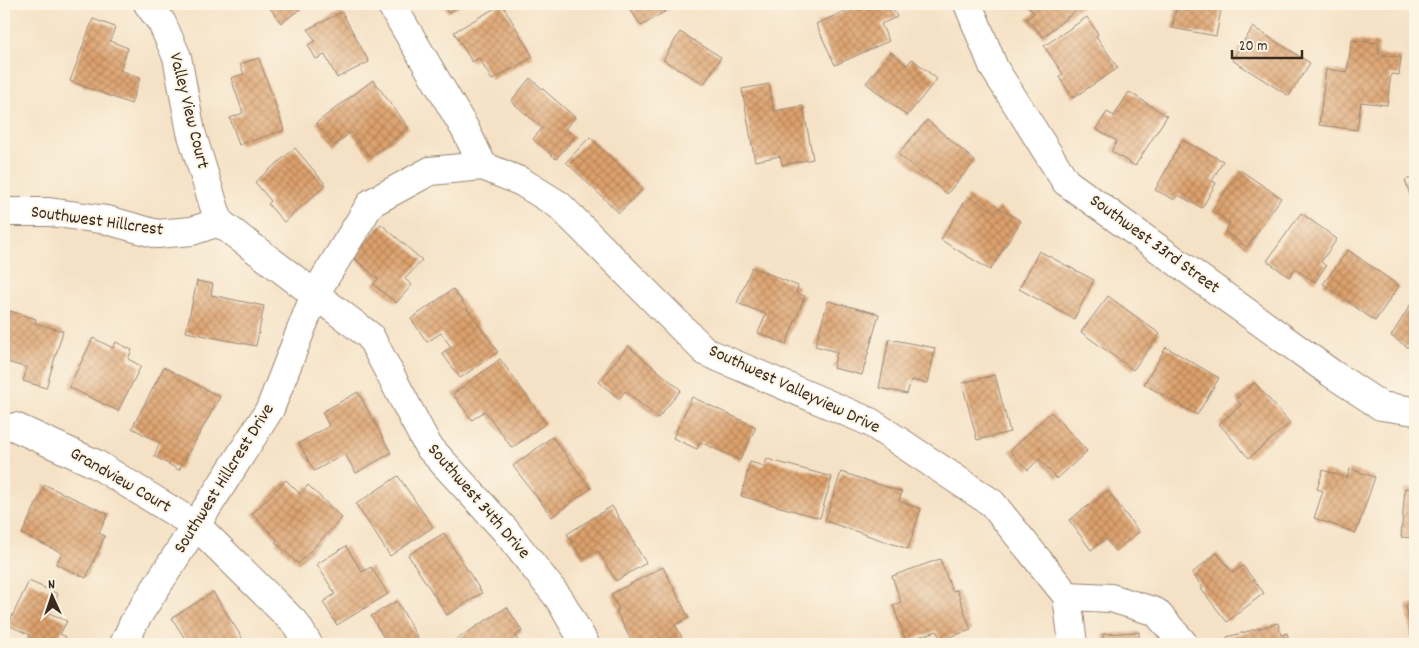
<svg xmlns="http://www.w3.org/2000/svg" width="1419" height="648" font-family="Dekko,sans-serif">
<defs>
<pattern id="building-cross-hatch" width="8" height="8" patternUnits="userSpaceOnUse" patternTransform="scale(1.25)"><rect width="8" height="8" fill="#dda16d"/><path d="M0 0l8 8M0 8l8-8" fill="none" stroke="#b48359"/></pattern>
</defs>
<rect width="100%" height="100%" fill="#fcf5e5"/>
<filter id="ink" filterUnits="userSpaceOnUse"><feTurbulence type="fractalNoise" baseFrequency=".02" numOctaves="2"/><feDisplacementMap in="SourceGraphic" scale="10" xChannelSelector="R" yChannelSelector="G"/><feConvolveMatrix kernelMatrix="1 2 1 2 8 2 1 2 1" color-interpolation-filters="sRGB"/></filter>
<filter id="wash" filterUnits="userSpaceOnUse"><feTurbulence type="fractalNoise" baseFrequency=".0096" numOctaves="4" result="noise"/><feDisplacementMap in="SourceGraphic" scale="20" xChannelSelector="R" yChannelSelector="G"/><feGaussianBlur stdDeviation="1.12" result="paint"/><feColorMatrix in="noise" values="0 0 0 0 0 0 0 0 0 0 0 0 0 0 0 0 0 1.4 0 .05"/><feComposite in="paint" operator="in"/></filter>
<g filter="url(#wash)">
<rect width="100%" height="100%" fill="#f5e2c6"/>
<g id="blocks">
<!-- building -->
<g fill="url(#building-cross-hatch)">
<polygon points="267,4 307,4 281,23"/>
<polygon points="443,4 464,4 448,13"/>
<polygon points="502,4 533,57 492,80 479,58 472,62 454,32"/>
<polygon points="627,4 665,4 669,9 641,26"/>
<polygon points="861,4 891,4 897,17 881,24 889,41 835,65 816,24"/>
<polygon points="1026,4 1084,4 1043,37 1027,19 1034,13"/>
<polygon points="1177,4 1222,4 1216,36 1172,28"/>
<polygon points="342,12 369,62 337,78 325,55 316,59 308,45 315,41 308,29"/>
<polygon points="1087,17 1098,34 1096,36 1118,68 1073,98 1059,77 1063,74 1044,46"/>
<polygon points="93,19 115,27 110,41 128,48 120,70 140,78 131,104 70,81"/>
<polygon points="1253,27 1310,63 1289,96 1232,60"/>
<polygon points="680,32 721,57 704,84 663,60"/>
<polygon points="1352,40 1379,43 1378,54 1401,57 1399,75 1391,74 1387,105 1361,102 1357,130 1319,125 1326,69 1347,72"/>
<polygon points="891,52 907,65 912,59 937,79 907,116 866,83"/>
<polygon points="259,58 284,130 239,145 230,118 243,113 231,78 244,74 240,64"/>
<polygon points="530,78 575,117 565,129 575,137 556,159 533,139 542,128 511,101"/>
<polygon points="373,80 409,128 370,157 351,132 334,146 316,123"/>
<polygon points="769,84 774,111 803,106 813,159 782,165 780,156 755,161 742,89"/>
<polygon points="1129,92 1167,116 1135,166 1111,151 1117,141 1096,129 1107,112 1114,116"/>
<polygon points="927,120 975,161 947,194 898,154"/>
<polygon points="590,137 643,189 619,213 566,162"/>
<polygon points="1182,140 1223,161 1212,181 1216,183 1202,208 1178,195 1175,200 1155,190"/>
<polygon points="295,148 326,185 284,222 268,204 271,201 255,182"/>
<polygon points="1240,170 1281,198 1247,247 1225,232 1230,223 1212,211"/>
<polygon points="1415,177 1415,210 1405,180"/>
<polygon points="968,196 995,212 998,207 1021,221 990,270 941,240"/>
<polygon points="1301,213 1337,239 1321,262 1326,266 1315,282 1295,269 1289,277 1267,261"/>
<polygon points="381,224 422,260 405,279 412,285 396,303 373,284 378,279 353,257"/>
<polygon points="1348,250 1399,286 1375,321 1323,284"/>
<polygon points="1039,251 1094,280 1074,319 1019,289"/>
<polygon points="752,267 798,286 796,293 805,296 786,344 758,333 766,314 737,303"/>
<polygon points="197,281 213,284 211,295 264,306 256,346 186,332"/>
<polygon points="453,289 498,352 460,378 442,353 451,347 441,333 427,342 411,319"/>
<polygon points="1108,296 1160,334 1133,370 1081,332"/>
<polygon points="828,301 879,314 862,375 833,368 837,352 815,346"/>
<polygon points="1413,301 1415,303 1415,352 1391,336"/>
<polygon points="10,311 36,319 35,323 63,331 46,388 23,381 27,368 4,361 4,330"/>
<polygon points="93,338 113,348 116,342 132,350 128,359 141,366 118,411 69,387"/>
<polygon points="889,339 935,348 928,383 911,380 907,394 879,388"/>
<polygon points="628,346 681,390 658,418 625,391 619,399 599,382"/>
<polygon points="1166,347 1219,378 1197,415 1144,384"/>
<polygon points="500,359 546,423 512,448 485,411 472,420 453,394"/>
<polygon points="164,367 220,397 179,470 154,456 160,443 132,428"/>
<polygon points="995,375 1010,432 977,440 962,383"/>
<polygon points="1255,383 1290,423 1249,458 1219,424 1241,405 1236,399"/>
<polygon points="358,392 391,453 356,473 345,454 314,471 299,443 329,426 322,412"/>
<polygon points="692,397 756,427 740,460 700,442 697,449 673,438"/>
<polygon points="1051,412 1087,451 1057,479 1039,459 1028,470 1010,451"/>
<polygon points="552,437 591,488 552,517 513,466"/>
<polygon points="767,459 832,477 820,518 741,496 750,462 764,466"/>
<polygon points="1350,469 1375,477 1356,533 1314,518 1323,491 1317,489 1323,470 1347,478"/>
<polygon points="841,472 902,492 899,501 921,509 908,549 825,521"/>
<polygon points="398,476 433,527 390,556 356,504"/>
<polygon points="286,480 300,494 308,485 342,518 298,564 275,542 278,540 252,514"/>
<polygon points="45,485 108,514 99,533 105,536 86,578 56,564 62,553 22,534"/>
<polygon points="1405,488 1415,489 1415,538 1401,537"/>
<polygon points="1108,491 1139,532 1115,551 1106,539 1091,550 1069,520"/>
<polygon points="612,506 646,563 616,581 598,551 583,559 567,534"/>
<polygon points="444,533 482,593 447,615 408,555"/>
<polygon points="346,546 362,572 371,567 388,594 337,625 323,602 335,594 317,564"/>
<polygon points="1217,553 1233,573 1243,566 1264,593 1227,622 1201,589 1203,588 1192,573"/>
<polygon points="940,559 952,591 957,590 971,630 940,640 937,631 906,641 893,605 901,602 892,576"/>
<polygon points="663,567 689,618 675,625 682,637 668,644 633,644 616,611 619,610 611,594"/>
<polygon points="29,581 58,594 49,613 67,621 60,634 66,637 62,644 25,644 30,635 8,625"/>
<polygon points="213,592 246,644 204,644 199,637 188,644 172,618"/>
<polygon points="397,601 421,644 379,643 385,640 371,616"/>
<polygon points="1415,603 1415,644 1413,644 1406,605"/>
<polygon points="507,607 522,631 515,636 520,644 453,644 452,642"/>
<polygon points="1278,623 1281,635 1287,633 1290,644 1229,644 1227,637"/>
<polygon points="1139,632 1139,644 1103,644 1103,634"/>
</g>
</g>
</g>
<g filter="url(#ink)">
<use href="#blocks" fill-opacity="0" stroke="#988672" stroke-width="1"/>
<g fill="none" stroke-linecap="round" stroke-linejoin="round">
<defs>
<g id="minor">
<polyline points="148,4 162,23 177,57 191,132 219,222"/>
<polyline points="391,4 465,129 483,166 522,182 559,205 706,352 870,422 992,503 1067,596 1073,644"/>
<polyline points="968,4 994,68 1066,182 1331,373 1381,406 1415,411"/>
<polyline points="4,212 49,212 107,220 157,234 192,231 219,222"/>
<polyline points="219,222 370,336 428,446 505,530 560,600 585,644"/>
<polyline points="15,427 96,464 197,526 296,624 308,644"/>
<polyline points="1067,596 1111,598 1156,612 1184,644"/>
<polyline points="124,644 134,622 270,409 315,294 371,203 430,171 483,166"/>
</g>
</defs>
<!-- minor casing -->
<use href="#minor" stroke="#988672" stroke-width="30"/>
<!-- minor -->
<use href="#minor" stroke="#fff" stroke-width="28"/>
</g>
</g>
<g text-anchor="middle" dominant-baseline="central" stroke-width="4" stroke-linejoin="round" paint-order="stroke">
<!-- street labels -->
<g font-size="18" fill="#3b2a1e" stroke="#fcf5e5">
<text transform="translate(188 111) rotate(76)">Valley View Court</text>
<text transform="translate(97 222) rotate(8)">Southwest Hillcrest</text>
<text transform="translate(1154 245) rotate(36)">Southwest 33rd Street</text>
<text transform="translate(794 390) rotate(25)">Southwest Valleyview Drive</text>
<text transform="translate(225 479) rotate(-58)">Southwest Hillcrest Drive</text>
<text transform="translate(120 481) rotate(30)">Grandview Court</text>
<text transform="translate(478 502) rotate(49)">Southwest 34th Drive</text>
</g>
</g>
<!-- margin -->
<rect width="1419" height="648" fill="none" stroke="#fcf5e5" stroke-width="20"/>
<!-- north arrow -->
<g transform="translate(52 596) rotate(357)" stroke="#fcf5e5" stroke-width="4" paint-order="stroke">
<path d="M0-4L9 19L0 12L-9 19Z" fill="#3b2a1e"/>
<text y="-8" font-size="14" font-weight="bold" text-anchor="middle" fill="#3b2a1e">N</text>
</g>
<!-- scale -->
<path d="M1232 50v8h70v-8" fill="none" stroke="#3b2a1e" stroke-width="2.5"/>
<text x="1239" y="50" font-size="15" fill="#3b2a1e" stroke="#fcf5e5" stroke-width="4" paint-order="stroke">20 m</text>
</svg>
